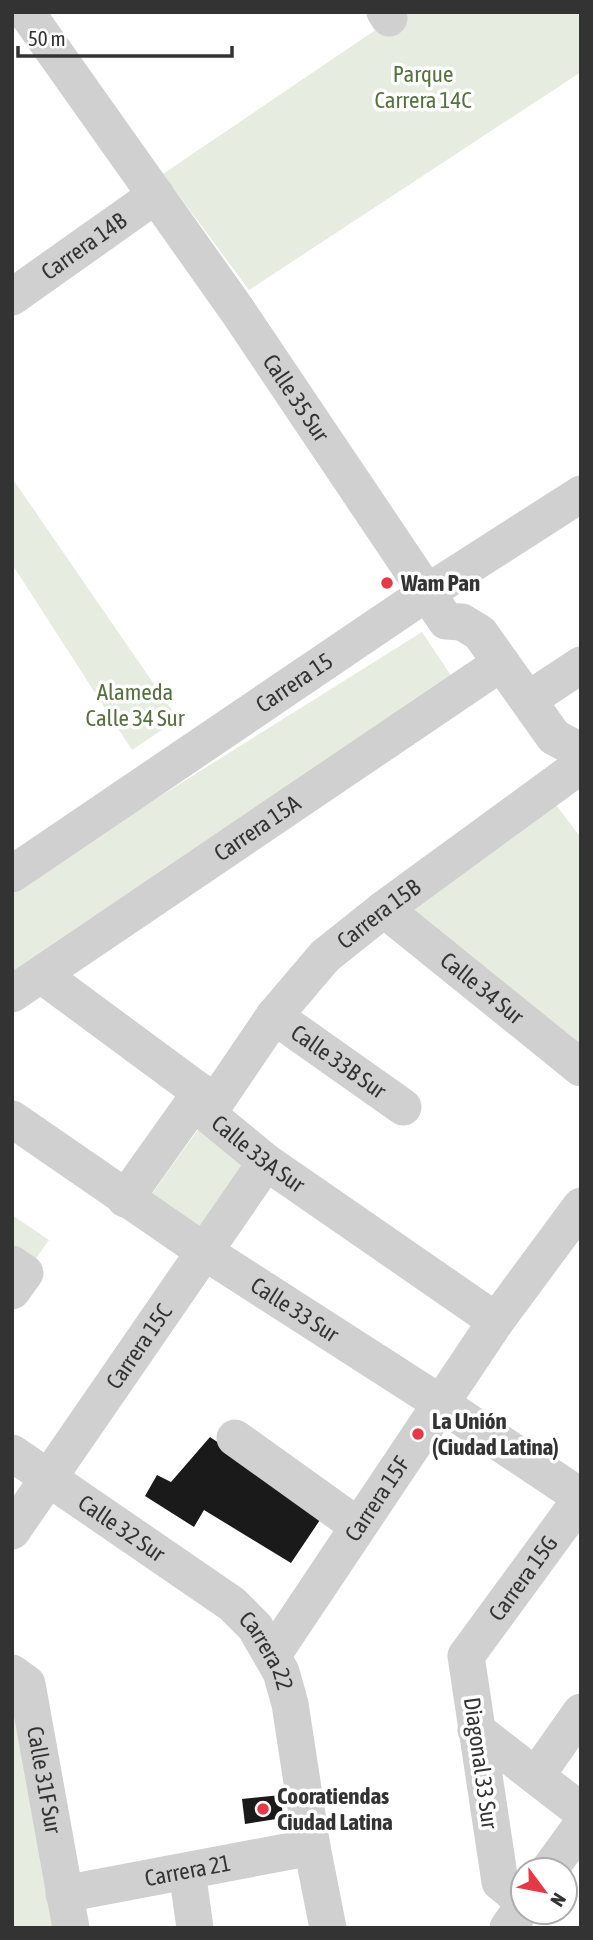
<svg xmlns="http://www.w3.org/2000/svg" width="593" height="1940" font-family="'Asap Condensed',sans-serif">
<rect width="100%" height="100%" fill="#fff"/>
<!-- green -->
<g fill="#e6ecdf">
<polygon points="402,12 581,12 581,72 249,290 163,174"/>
<polygon points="12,478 178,719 132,750 12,564"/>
<polygon points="422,632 456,683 12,973 12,889"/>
<polygon points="554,802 581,838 581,1057 402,908"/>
<polygon points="205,1120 252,1152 194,1237 146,1202"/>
<polygon points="12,1215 49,1240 25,1273 12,1264"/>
<polygon points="12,1685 58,1928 12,1928"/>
</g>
<!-- building -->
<g fill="#1a1a1a">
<polygon points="210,1437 324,1514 291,1563 204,1510 194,1527 145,1496 157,1475 171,1482"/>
<polygon points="281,1795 283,1818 245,1824 242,1799"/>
</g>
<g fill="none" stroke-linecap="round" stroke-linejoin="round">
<!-- minor -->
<g stroke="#d0d0d0" stroke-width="37">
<path id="s1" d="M 26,12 L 237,310 L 446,621 L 462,622 L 480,633 L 554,737 L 569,745 L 581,758"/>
<polyline points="385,12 389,18"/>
<path id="s2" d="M 12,297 L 156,195"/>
<polyline points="528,700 581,665"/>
<path id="s3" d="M 12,874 L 428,592 L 581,494"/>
<path id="s4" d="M 384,909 L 581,1068"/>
<path id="s5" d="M 43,976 L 215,1103 L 210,1116 L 266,1162 L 496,1321"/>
<path id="s6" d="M 12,994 L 501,663"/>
<path id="s7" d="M 274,1016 L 403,1107"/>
<path id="s8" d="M 215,1103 L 274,1016 L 325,956 L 384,909 L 581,765"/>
<path id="s9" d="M 12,1119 L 205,1252 L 440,1403 L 581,1497"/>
<polyline points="125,1199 201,1092"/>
<polyline points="12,1264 25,1273 12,1291"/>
<polyline points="235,1438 358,1526"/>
<path id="s10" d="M 12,1453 L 232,1604 L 255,1627 L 281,1672 L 290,1704 L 312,1847 L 328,1928"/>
<path id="s11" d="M 12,1531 L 266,1162"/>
<path id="s12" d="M 272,1656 L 496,1321 L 581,1206"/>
<path id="s13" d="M 12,1673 L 27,1684 L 71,1928"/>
<polyline points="476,1730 581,1811"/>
<polyline points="536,1776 581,1712"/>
<polyline points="549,1870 581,1826"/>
<polyline points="187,1871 195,1928"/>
<path id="s14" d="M 64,1894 L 312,1847"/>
<path id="s15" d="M 523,1901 L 500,1882 L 466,1656 L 581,1499"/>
<polyline points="508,1928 523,1906"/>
</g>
</g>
<!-- markers -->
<g fill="#e63946" stroke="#fff" stroke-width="2.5">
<circle cx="387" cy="583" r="7"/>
<circle cx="418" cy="1434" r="7"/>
<circle cx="263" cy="1809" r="7"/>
</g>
<g text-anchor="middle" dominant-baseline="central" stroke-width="7" stroke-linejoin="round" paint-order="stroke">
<!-- park labels -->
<g font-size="23" fill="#56703f" stroke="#fff">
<text x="423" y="74">Parque<tspan x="423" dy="26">Carrera 14C</tspan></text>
<text x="135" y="692">Alameda<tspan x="135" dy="26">Calle 34 Sur</tspan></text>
</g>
<!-- street labels -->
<g font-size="23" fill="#333" stroke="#fff">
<text stroke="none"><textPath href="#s2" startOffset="88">Carrera 14B</textPath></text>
<text stroke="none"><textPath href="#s1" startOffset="471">Calle 35 Sur</textPath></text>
<text stroke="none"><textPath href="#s3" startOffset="341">Carrera 15</textPath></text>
<text stroke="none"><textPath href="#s6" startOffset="296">Carrera 15A</textPath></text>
<text stroke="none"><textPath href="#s8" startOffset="252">Carrera 15B</textPath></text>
<text stroke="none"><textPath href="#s4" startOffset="126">Calle 34 Sur</textPath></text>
<text stroke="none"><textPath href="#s7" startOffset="79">Calle 33B Sur</textPath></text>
<text stroke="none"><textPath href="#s5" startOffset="289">Calle 33A Sur</textPath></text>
<text stroke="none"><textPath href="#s9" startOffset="341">Calle 33 Sur</textPath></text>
<text stroke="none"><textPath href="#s11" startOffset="224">Carrera 15C</textPath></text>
<text stroke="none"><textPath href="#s12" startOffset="189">Carrera 15F</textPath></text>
<text stroke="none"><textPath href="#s10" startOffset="133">Calle 32 Sur</textPath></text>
<text stroke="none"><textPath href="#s15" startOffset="355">Carrera 15G</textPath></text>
<text stroke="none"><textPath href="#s10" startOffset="326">Carrera 22</textPath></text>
<text transform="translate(481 1763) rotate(82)">Diagonal 33 Sur</text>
<text stroke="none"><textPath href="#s13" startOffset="116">Calle 31F Sur</textPath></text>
<text stroke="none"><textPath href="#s14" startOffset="126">Carrera 21</textPath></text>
</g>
<!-- poi labels -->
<g font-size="23" font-weight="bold" fill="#333" stroke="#fff" text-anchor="start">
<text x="401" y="583">Wam Pan</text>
<text x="432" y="1421">La Unión<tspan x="432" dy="26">(Ciudad Latina)</tspan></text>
<text x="277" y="1796">Cooratiendas<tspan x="277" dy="26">Ciudad Latina</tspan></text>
</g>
</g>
<!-- border -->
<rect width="593" height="1940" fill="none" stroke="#333333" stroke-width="28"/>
<!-- north arrow -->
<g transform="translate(544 1891) rotate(122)"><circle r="33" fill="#ffffff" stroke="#adadad" stroke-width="2"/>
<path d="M0-5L12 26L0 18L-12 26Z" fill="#e63946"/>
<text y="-10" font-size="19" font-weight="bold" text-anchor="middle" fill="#333333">N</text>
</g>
<!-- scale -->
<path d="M18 46v10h214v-10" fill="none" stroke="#333333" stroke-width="3.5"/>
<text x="28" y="46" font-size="21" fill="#333333" stroke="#ffffff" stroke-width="5" paint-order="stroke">50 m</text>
</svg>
